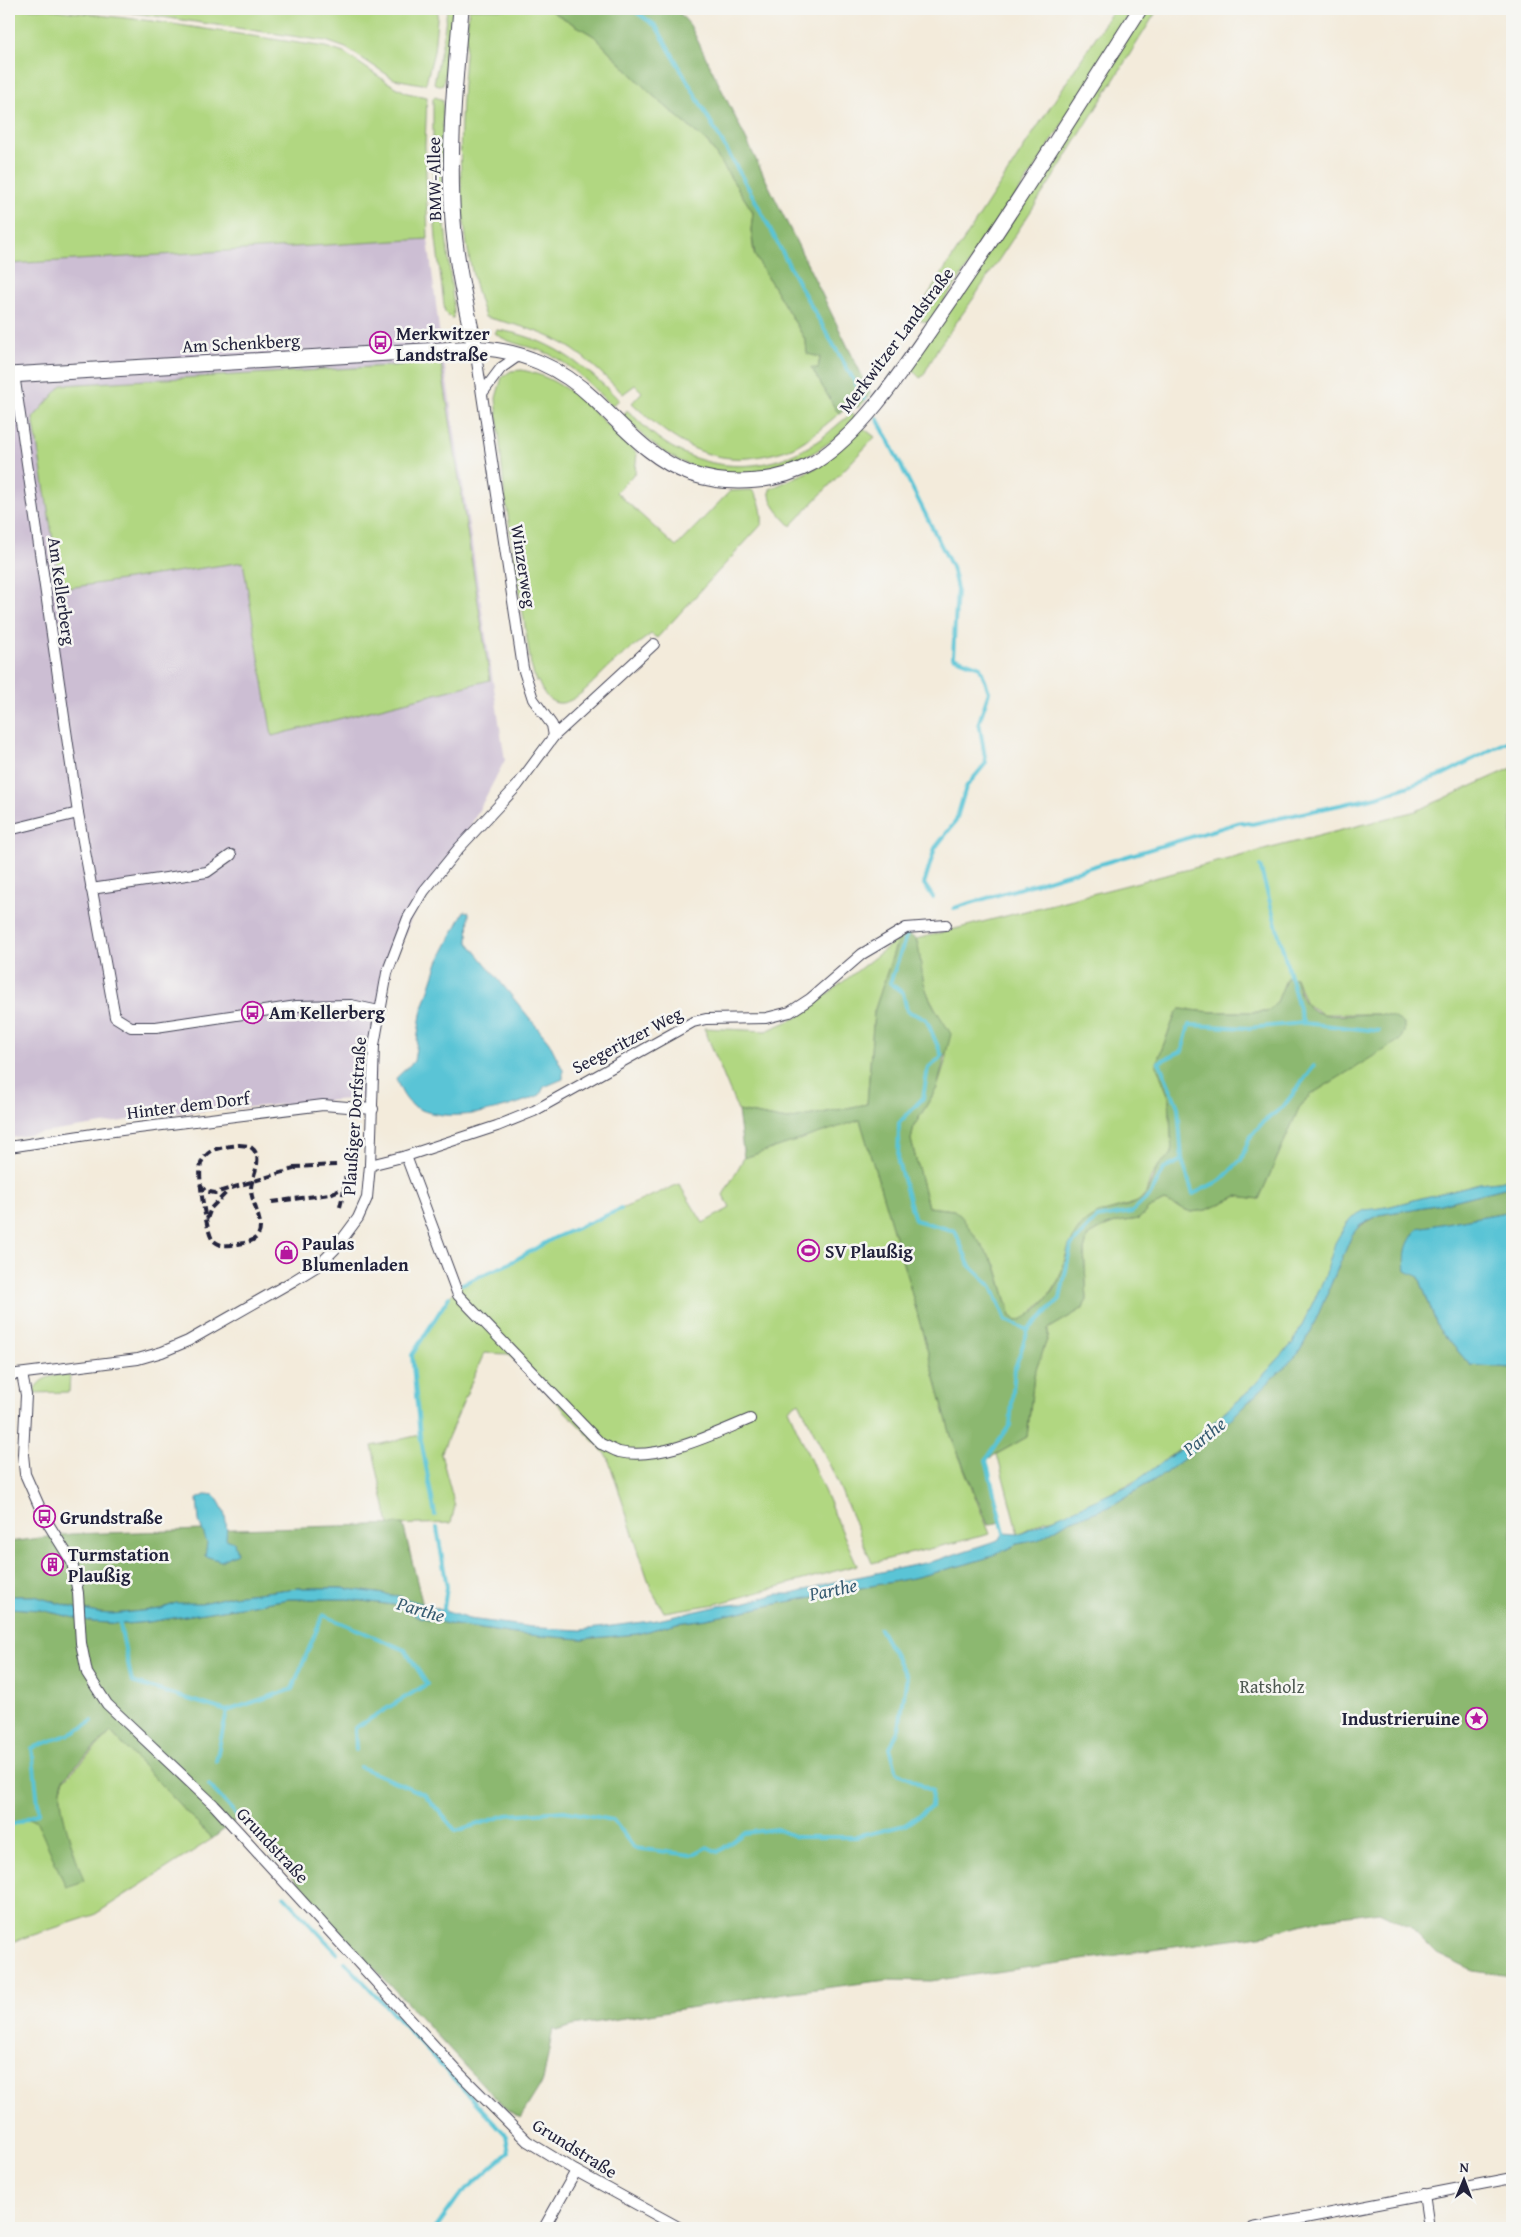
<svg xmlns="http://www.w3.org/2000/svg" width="1521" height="2237" font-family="'Gentium Book Plus',serif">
<rect width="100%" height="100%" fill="#f6f6f2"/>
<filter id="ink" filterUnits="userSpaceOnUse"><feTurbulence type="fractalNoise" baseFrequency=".02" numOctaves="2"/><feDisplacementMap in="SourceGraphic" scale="10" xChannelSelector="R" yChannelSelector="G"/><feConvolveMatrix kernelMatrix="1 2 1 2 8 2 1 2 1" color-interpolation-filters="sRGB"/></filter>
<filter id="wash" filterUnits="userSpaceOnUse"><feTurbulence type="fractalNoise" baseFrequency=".0096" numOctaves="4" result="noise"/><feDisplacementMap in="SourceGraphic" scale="20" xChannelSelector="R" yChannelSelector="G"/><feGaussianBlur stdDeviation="1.12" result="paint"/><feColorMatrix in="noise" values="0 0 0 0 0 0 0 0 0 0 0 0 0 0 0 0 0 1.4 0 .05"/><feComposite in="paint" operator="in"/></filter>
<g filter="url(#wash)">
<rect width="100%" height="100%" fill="#f3ebdb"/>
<!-- industrial -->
<polygon fill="#ccbed3" points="428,239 439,329 505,760 459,848 424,891 387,973 373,1097 169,1114 9,1138 9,264"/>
<!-- green -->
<g fill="#b1d781" stroke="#6a7c5e">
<polygon points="9,9 46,9 152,21 325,47 344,53 387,82 407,93 427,97 425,145 428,239 9,264"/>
<polygon points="107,9 438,9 434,51 426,83 422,84 394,79 346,48 326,41"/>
<polygon points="447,9 455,9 450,48 443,84 439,86 434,83 443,40"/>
<path d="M 469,9 L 548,9 L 594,36 L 649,92 L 709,144 L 753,212 L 751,230 L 754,254 L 806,341 L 807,353 L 820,357 L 818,369 L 812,367 L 836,410 L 840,413 C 825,425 811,438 794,447 C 780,453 764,456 749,458 C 700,462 666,435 632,403 L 642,392 L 635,385 L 623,394 C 602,374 581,351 554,339 C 532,328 508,323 485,317 C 450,218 460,111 469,9 Z"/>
<polygon points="1114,9 1133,9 1037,165 929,323 913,318"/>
<polygon points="1146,9 1158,9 1052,179 973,299 938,348 923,376 920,378 910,368"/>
<polygon points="435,97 443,100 442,196 454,311 453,319 445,313 436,239 433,196 433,98"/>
<path d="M 497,330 C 546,336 585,365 619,400 L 611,406 C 593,387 573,366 549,354 C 532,346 509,345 495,333 Z"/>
<polygon points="441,363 490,680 272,736 243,562 61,589 33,418 62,385"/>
<path d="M 522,370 C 573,380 600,422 637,453 L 635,473 L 616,492 L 676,547 L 730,491 L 752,490 C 760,498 763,513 762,524 L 657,638 L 651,634 C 638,644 623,654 611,665 C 590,683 557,731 538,681 L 536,682 L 531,665 L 504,490 L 496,398 L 502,377 L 511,371 Z"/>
<path d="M 627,410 C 637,419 647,430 658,438 C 706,474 769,475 819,440 C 830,432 840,422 851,414 L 857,417 C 808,472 729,494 664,452 C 649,442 636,429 623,417 Z"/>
<path d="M 862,427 L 875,437 L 791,526 C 782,516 768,504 770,489 L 820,466 Z"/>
<polygon points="1512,768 1512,1178 1498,1181 1480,1183 1387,1207 1362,1212 1344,1227 1324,1280 1293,1343 1246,1394 1185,1446 1164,1460 1145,1476 1079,1509 1060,1517 1045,1520 1018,1534 997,1454 1027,1437 1034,1375 1048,1337 1048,1329 1082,1309 1087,1300 1084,1250 1088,1236 1102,1228 1118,1222 1139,1219 1148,1209 1164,1201 1191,1212 1207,1210 1237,1196 1259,1199 1299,1108 1310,1095 1352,1069 1379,1014 1323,1014 1306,1004 1296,978 1287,977 1277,1002 1267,1012 1212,1012 1180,1009 1176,1013 1156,1064 1169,1097 1172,1154 1159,1165 1151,1177 1146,1193 1138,1202 1104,1212 1069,1245 1059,1279 1047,1298 1025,1319 1017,1321 1011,1316 996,1265 954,1210 928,1207 911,1140 914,1126 937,1088 947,1057 936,1010 926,991 919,965 918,944 916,939 1416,811"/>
<polygon points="898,939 874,1012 867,1104 787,1120 738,1111 704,1028 766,1031 798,1017"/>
<polygon points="860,1119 908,1280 951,1436 990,1534 872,1563 833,1472 799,1402 788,1409 857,1565 716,1604 664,1612 651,1589 608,1458 598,1445 509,1354 484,1353 441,1454 455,1506 451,1523 389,1525 372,1446 420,1435 412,1355 449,1297 462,1284 508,1264 554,1238 679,1184 703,1223 730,1208 723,1195 744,1158"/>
<path d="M 70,1373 L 69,1392 L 33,1393 C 39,1376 53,1376 70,1373 Z"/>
<polygon points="9,1403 14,1407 9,1466"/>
<polygon points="111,1732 212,1839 94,1915 9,1943 9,1826 27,1819 36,1820 62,1806 60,1792 64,1780"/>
</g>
<!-- forest -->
<g fill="#8cb86f" stroke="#576d55">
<polygon points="548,9 676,9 690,25 871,394 859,407 849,407 840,413 836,410 811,367 818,369 820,357 807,354 806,341 755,256 751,230 753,212 709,144 649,92 594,36"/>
<path d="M 907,934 L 916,939 C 921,951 920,973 926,989 C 931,1005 943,1020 951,1034 L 937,1088 L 914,1126 L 911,1140 L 928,1207 L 954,1210 L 961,1216 L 996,1266 L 1011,1316 L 1017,1321 C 1034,1316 1052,1295 1059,1279 C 1067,1259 1067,1244 1081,1226 C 1096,1209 1118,1211 1137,1202 C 1149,1197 1151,1178 1158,1167 C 1161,1162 1167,1158 1172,1154 L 1169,1097 L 1156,1064 L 1176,1013 L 1180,1009 L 1212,1012 L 1267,1012 L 1277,1002 L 1287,977 L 1296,978 C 1298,986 1300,996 1305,1003 C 1326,1031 1379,1000 1404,1024 L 1404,1032 L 1400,1040 L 1310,1095 L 1299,1108 L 1259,1199 L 1237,1196 L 1207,1210 L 1191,1212 L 1164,1201 L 1148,1209 L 1139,1219 L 1118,1222 L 1102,1228 L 1088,1236 L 1084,1250 L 1087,1300 L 1082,1309 L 1048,1329 L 1048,1337 L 1034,1375 L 1027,1437 L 986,1460 L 1001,1522 L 988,1525 L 951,1436 L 908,1280 L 860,1120 L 744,1158 L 738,1111 L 787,1120 L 867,1104 L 874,1012 L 898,939 Z"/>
<path d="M 1512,1186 L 1512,1211 L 1419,1228 L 1419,1277 L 1438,1328 L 1470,1365 L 1512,1368 L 1512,1976 L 1473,1971 L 1437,1954 L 1409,1926 L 1380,1912 L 1323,1919 L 1267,1934 L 931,1981 L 887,1980 L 784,1993 L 573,2026 L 556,2031 L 553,2029 L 543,2081 L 520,2118 L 502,2105 L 350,1942 L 240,1817 L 212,1839 L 111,1732 C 100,1742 72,1768 64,1779 C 52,1798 77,1859 84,1881 L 66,1887 L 36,1820 L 27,1819 L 9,1826 L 9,1608 L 41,1610 L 93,1622 L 125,1624 L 149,1622 L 289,1599 L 347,1599 L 394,1605 L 420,1617 L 448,1624 L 515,1634 L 582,1639 L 637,1634 L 677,1623 L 707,1619 L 781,1603 L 913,1578 L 963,1565 L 993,1556 L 1017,1544 L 1038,1540 L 1069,1521 L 1109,1507 L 1164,1474 L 1211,1438 L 1298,1354 L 1311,1331 L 1352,1235 L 1356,1229 L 1379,1215 L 1441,1204 Z"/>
<polygon points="403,1524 423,1606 398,1596 342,1588 298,1588 232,1596 202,1603 171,1605 161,1609 112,1614 98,1613 71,1607 34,1596 9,1596 9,1542 71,1534"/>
</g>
<!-- water -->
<g fill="#5ac4d6" stroke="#3e7388">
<path d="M 464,911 L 469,912 L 468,942 L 549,1042 L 563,1070 L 563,1079 L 544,1087 L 540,1095 C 507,1109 444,1127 412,1105 C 405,1100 398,1086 396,1078 L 414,1061 L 421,1014 L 438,962 Z"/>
<polygon points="1512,1178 1512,1186 1441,1204 1379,1215 1359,1226 1352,1235 1311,1331 1298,1354 1211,1438 1164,1474 1109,1507 1069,1521 1038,1540 1017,1544 993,1556 963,1565 913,1578 781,1603 707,1619 677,1623 637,1634 582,1639 515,1634 448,1624 420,1617 394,1605 347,1599 289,1599 149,1622 125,1624 93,1622 41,1610 9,1608 9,1596 34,1596 71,1607 98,1613 112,1614 161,1609 176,1603 202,1603 232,1596 298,1588 342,1588 398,1596 469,1619 540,1628 581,1630 658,1620 719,1606 740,1604 777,1594 793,1594 829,1583 934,1561 998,1540 1004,1533 1018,1534 1132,1484 1185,1446 1246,1394 1293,1343 1324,1280 1335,1243 1346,1224 1352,1217 1365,1210 1387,1207 1480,1183 1498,1181"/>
<path d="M 1512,1211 L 1512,1368 L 1470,1365 L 1438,1328 L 1419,1277 L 1406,1271 C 1404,1250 1406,1244 1418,1228 Z"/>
<path d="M 207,1494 L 214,1495 C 225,1507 228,1523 226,1539 L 234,1542 L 237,1553 L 221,1561 L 205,1556 L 207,1543 L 199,1521 L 197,1499 Z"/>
</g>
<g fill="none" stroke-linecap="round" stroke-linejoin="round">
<!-- stream -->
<g stroke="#5ac4d6" stroke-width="4">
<polyline points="632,9 656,26 754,198 802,290 864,398"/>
<polyline points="877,418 952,567 957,589 953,657 980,667 989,692 979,722 986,763 966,787 956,821 935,848 924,884 933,897"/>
<polyline points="1260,866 1303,1023"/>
<polyline points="954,908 1241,822 1252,824 1377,797 1444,774 1512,739"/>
<polyline points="907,934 890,983 903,993 907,1011 926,1019 942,1056 928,1068 923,1098 899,1123 898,1162 915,1220 955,1231 969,1265 992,1287 1006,1320 1028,1330 1015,1368 1010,1425 986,1460 1005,1537"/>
<polyline points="1182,1160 1193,1194 1221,1180 1241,1160 1249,1139 1263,1122 1283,1107 1314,1066"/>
<polyline points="462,1284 508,1264 554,1238 621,1209"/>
<polyline points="1028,1330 1060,1299 1071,1246 1097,1218 1132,1212 1150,1195 1164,1169 1182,1160 1178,1107 1159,1062 1182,1051 1189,1025 1248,1028 1303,1023 1379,1031"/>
<polyline points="435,1515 420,1435 412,1355 449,1297"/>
<polyline points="437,1528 447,1587 443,1615"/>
<polyline points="119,1620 132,1682 227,1711 292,1689 323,1615 405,1650 427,1684 355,1728 356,1750"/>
<polyline points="216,1761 227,1711"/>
<polyline points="360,1767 424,1794 456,1831 507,1815 564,1811 613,1820 634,1848 692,1855 707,1847 718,1852 744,1833 777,1829 796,1837 856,1837 905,1825 931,1807 932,1791 897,1772 890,1748 899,1728 907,1677 880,1629"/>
<polyline points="209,1785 280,1862"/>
<polyline points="9,1826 39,1813 32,1748 75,1732 92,1721"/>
<polyline points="284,1896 337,1953"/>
<polyline points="345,1962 506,2135 509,2152 459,2196 436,2228"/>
</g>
</g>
</g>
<g filter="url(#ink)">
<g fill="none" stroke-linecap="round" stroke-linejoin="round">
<defs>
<g id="minor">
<polyline points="475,348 523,668 533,699 552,725 554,736"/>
<polyline points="14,374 78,813 115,1017 131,1027 156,1027 297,1006 351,1005 379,1011"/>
<polyline points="483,392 501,368 521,354"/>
<polyline points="9,830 78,813"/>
<polyline points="91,889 207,872 231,855"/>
<polyline points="9,1147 106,1132 323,1105 373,1109"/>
<path d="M 406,1156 L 458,1295 L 601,1444 C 607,1446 613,1450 619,1452 C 659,1461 714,1434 750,1419"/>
<polyline points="370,1165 406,1156 497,1126 534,1111 693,1022 706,1019 766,1018 790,1012 810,999 862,954 906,928 946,925"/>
<polyline points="22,1374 26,1395 23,1454 25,1474 44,1517 72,1562 78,1593 81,1643 87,1673 107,1704 214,1805 460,2074 527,2141 576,2171 680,2228"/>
<polyline points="9,1375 138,1359 162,1352 188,1341 293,1281 319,1265 335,1249 358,1218 367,1198 370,1165 374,1045 387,973 408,918 424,891 459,848 517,786 554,736 654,644"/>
<polyline points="1424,2194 1429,2228"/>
<polyline points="544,2228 576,2171"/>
<polyline points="1253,2228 1512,2178"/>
</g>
<path id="tertiary" d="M 475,348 C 520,349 562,368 594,399 C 624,427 651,460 691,474 C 732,487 778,483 815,462 C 862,433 904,368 935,323 C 1007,220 1073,114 1140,9"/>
<path id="secondary" d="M 9,375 L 475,348 C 466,306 456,263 453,221 C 448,150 455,80 461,9"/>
</defs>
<!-- minor casing -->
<use href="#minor" stroke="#414053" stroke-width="12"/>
<!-- tertiary casing -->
<use href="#tertiary" stroke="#414053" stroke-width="16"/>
<!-- secondary casing -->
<use href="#secondary" stroke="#414053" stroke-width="17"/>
<!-- minor -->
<use href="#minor" stroke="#fff" stroke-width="10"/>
<!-- tertiary -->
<use href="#tertiary" stroke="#fff" stroke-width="14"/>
<!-- secondary -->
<use href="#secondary" stroke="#fff" stroke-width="15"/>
<!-- rail -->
<g stroke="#22223b" stroke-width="4" stroke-dasharray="8 4" stroke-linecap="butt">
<path d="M 239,1145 L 249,1146 C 266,1156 252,1174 251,1188 C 250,1205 276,1237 244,1243 C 237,1244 228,1246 221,1245 C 218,1244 214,1242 212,1239 C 206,1230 196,1170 202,1161 C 209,1147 225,1147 239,1145 Z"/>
<polyline points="293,1167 336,1165"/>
<polyline points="200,1184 205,1191 215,1193 300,1167"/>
<polyline points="272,1202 330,1194 344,1188"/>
<polyline points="340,1207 346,1182 345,1173"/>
<polyline points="207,1219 211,1208 227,1192"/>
</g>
</g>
</g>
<!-- icons -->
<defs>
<symbol id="bus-ring" viewBox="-11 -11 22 22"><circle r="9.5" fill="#f6f6f2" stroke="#b5179e" stroke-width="1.5"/><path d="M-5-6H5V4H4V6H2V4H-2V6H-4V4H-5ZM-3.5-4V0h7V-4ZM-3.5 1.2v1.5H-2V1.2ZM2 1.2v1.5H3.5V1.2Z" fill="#b5179e"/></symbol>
<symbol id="stadium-ring" viewBox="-11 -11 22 22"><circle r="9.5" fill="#f6f6f2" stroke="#b5179e" stroke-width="1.5"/><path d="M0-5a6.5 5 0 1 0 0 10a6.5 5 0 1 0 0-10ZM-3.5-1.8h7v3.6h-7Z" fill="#b5179e"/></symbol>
<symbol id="shop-ring" viewBox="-11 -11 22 22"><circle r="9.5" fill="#f6f6f2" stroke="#b5179e" stroke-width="1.5"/><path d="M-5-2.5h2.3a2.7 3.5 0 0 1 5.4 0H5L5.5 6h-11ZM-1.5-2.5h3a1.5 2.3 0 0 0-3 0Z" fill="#b5179e"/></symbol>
<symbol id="building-ring" viewBox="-11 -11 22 22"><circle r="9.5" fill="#f6f6f2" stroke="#b5179e" stroke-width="1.5"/><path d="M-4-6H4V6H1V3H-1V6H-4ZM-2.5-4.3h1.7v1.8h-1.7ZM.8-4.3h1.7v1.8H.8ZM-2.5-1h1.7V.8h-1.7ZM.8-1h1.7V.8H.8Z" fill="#b5179e"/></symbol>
<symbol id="sight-ring" viewBox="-11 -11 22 22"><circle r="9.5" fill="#f6f6f2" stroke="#b5179e" stroke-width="1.5"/><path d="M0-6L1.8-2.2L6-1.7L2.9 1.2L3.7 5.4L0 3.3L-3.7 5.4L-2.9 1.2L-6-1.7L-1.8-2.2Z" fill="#b5179e"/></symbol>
</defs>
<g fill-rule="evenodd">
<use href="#bus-ring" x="368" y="330" width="25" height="25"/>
<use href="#bus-ring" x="240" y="1000" width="25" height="25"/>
<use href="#stadium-ring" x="796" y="1238" width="25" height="25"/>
<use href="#shop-ring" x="274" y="1240" width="25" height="25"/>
<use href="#bus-ring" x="32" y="1504" width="25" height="25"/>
<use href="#building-ring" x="40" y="1552" width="25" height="25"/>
<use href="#sight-ring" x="1464" y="1706" width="25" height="25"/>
</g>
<g text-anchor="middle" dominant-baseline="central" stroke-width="5" stroke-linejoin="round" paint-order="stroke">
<!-- street labels -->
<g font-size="18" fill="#22223b" stroke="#f6f6f2">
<text transform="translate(434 179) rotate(-91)">BMW-Allee</text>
<text transform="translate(896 340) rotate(-53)">Merkwitzer Landstraße</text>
<text transform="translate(241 343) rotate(-3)">Am Schenkberg</text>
<text transform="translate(524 566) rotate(81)">Winzerweg</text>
<text transform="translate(62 591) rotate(82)">Am Kellerberg</text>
<text transform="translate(627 1040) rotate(-28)">Seegeritzer Weg</text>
<text transform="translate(188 1105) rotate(-7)">Hinter dem Dorf</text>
<text transform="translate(354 1116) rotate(-86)">Plaußiger Dorfstraße</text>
<text transform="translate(273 1845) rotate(47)">Grundstraße</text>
<text transform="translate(575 2148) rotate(32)">Grundstraße</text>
</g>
<!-- poi labels -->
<g font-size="18" font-weight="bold" fill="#22223b" stroke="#f6f6f2" text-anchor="start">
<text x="396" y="333">Merkwitzer<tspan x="396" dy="21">Landstraße</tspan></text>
<text x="269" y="1012">Am Kellerberg</text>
<text x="302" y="1243">Paulas<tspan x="302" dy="21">Blumenladen</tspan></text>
<text x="825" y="1251">SV Plaußig</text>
<text x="60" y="1517">Grundstraße</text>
<text x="68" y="1554">Turmstation<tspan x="68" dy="21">Plaußig</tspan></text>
<text x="1460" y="1718" text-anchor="end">Industrieruine</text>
</g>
<!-- park labels -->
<g font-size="18" fill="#4d5850" stroke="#f6f6f2">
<text x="1272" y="1686">Ratsholz</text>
</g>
<!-- water labels -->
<g font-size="19" font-style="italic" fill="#365b71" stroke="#f6f6f2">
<text transform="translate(1204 1436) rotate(-39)">Parthe</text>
<text transform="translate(833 1589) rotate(-12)">Parthe</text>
<text transform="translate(421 1609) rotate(16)">Parthe</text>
</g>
</g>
<!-- margin -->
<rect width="1521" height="2237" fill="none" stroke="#f6f6f2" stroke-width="30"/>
<!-- north arrow -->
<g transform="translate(1464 2180) rotate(1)" stroke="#f6f6f2" stroke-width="4" paint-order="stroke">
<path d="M0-4L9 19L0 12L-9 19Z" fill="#22223b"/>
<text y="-8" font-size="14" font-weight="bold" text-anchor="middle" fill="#22223b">N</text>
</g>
</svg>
